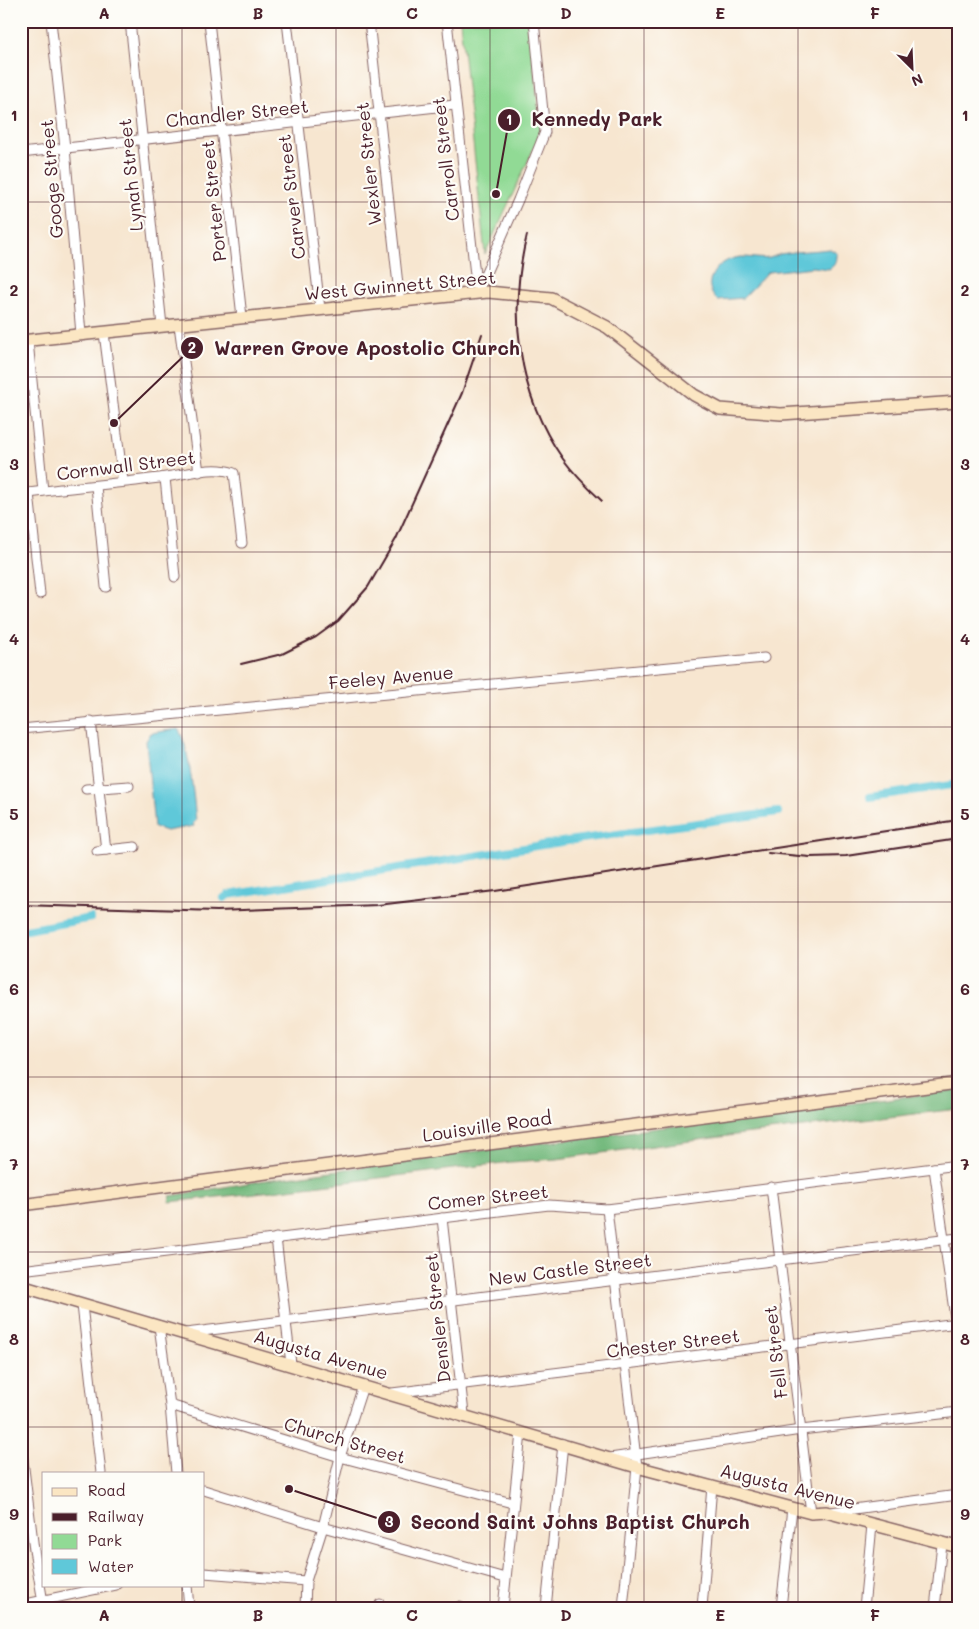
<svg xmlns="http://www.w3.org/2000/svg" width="979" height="1629" font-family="Mali,sans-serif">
<rect width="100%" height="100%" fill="#fdfcf7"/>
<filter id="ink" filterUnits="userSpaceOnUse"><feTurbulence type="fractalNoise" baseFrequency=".02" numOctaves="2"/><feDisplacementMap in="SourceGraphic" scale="10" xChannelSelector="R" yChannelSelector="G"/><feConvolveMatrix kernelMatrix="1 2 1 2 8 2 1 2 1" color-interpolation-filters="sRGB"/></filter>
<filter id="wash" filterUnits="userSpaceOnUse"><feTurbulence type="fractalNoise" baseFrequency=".0096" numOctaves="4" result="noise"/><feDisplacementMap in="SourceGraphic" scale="20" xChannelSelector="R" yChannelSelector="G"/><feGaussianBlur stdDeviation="1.12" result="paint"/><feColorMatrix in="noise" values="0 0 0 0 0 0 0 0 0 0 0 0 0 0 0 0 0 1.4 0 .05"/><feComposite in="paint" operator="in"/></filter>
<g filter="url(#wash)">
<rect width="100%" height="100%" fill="#f7e6d0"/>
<!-- green -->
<polygon fill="#91da95" stroke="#6e7c60" points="460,21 529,21 541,133 485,254"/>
<!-- forest -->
<polygon fill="#74ba7e" stroke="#5f6c54" points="958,1090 958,1109 743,1134 557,1159 511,1162 247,1194 169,1202 170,1196 266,1180 508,1147"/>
<!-- water -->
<g fill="#5fc8d9" stroke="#547482">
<path d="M 830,249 L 837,253 C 837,262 836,264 829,269 L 813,267 L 768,272 L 743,298 L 717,300 C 700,284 716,262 735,258 C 746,255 758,260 770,258 C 773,257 777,255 780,254 C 797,251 814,251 830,249 Z"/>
<path d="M 178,729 C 189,742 194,801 196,821 L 193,823 L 194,826 L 166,831 L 154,827 L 146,741 L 151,733 Z"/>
</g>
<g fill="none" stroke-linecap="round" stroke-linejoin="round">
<!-- canal -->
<g stroke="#5fc8d9" stroke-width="8">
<polyline points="870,797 958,784"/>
<polyline points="224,898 228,895 574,840 778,812"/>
<polyline points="21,931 91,918"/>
</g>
</g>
</g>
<g filter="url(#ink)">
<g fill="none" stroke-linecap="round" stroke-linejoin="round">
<defs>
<g id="minor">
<polyline points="51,21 65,148 81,334"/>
<polyline points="130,21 162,326"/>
<polyline points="209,21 242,317"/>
<polyline points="287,21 320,309"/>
<polyline points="369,21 400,303"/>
<polyline points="447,21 477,293"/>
<polyline points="21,153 455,105"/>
<polyline points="477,293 518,200 545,132 534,21"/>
<polyline points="179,325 199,472"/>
<polyline points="104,333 123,481"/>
<polyline points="28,341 43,491"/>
<polyline points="165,478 175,577"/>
<polyline points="96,486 106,587"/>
<polyline points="29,493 40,594"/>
<path d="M 21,494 C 69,487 118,484 166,477 C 187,474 214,465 234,473 L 242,543"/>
<polyline points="91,721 106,850"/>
<polyline points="21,729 764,658"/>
<polyline points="86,789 129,786"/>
<polyline points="97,851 135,847"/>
<polyline points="934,1168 958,1339"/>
<polyline points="771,1187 811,1513"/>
<polyline points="607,1209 637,1467 623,1608"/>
<polyline points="442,1218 464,1414"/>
<polyline points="276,1238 291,1364"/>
<polyline points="21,1270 549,1205 607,1209 958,1165"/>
<polyline points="82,1305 101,1473"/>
<polyline points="159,1326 170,1405 176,1473"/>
<polyline points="186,1333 958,1238"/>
<polyline points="392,1393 958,1323"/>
<polyline points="170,1405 340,1457 512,1503"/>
<polyline points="21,1444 34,1550 44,1608"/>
<polyline points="610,1458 801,1430 958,1412"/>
<polyline points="204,1490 323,1527 505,1578"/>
<polyline points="831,1512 958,1495"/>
<polyline points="204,1573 306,1581"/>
<polyline points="187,1585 189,1608"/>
<polyline points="380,1604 380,1608"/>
<polyline points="21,1605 116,1585"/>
<polyline points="305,1608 306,1581 323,1527 340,1457 363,1386"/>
<polyline points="460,1608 460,1606"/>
<polyline points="503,1608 521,1433"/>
<polyline points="546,1608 563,1444"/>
<polyline points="702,1608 712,1486"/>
<polyline points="781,1608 792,1508"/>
<polyline points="864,1608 872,1525"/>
<polyline points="935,1608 942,1544"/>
</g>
<g id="secondary">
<polyline points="21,341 488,292 551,298 607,327 694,395 720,409 781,414 958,402"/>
<polyline points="21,1205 958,1083"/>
<polyline points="21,1286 637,1467 792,1508 811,1513 826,1512 958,1547"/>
</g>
</defs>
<!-- minor casing -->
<use href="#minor" stroke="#876565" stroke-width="11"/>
<!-- secondary casing -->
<use href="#secondary" stroke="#876565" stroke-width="14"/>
<!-- minor -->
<use href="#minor" stroke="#fff" stroke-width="9"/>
<!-- secondary -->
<use href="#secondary" stroke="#fbe6c3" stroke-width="11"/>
<!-- rail -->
<g stroke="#4a1f2b" stroke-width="2">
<path d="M 527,235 C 508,311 517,394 563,459 C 574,474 588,488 602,501"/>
<polyline points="241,664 282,654 316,637 338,621 368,587 396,539 462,393 482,334"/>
<polyline points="768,853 810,857 846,856 958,839"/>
<polyline points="21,905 217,911 378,905 495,891 958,820"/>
</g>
</g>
</g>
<!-- grid -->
<path fill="none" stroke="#4a1f2b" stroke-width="1" stroke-opacity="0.55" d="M 182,21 L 182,1473M 336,21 L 336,1608M 490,21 L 490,1608M 644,21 L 644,1608M 798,21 L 798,1608M 21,202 L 958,202M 21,377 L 958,377M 21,552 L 958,552M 21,727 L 958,727M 21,902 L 958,902M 21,1077 L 958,1077M 21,1252 L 958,1252M 21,1427 L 958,1427M 182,1585 L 182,1608"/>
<g text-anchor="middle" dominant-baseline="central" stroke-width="4.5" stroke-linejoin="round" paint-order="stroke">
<!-- street labels -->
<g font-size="18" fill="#4a1f2b" stroke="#fdfcf7">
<text transform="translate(237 113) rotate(-6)">Chandler Street</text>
<text transform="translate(445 159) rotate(-97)">Carroll Street</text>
<text transform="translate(368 164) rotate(-96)">Wexler Street</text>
<text transform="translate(130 175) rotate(-96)">Lynah Street</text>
<text transform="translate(51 179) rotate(-95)">Googe Street</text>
<text transform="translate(291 197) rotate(-97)">Carver Street</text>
<text transform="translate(213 201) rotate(-96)">Porter Street</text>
<text transform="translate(400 285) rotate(-5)">West Gwinnett Street</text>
<text transform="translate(126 465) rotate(-7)">Cornwall Street</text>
<text transform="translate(391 677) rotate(-5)">Feeley Avenue</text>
<text transform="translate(487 1126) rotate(-8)">Louisville Road</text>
<text transform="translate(488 1197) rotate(-6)">Comer Street</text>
<text transform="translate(570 1269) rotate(-7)">New Castle Street</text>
<text transform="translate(437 1318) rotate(-96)">Densler Street</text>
<text transform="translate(673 1343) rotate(-7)">Chester Street</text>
<text transform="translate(775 1352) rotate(-97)">Fell Street</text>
<text transform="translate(321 1354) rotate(16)">Augusta Avenue</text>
<text transform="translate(345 1440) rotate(16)">Church Street</text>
<text transform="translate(788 1486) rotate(14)">Augusta Avenue</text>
</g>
</g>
<!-- callouts -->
<path fill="none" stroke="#4a1f2b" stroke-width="2" d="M496 194L509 120M114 423L192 348M289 1489L389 1522"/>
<g fill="#4a1f2b" stroke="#fdfcf7" stroke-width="2">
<circle cx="496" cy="194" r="5"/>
<circle cx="114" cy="423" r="5"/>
<circle cx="289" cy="1489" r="5"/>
<circle cx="509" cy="120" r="12"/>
<circle cx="192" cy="348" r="12"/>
<circle cx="389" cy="1522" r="12"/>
</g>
<g font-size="15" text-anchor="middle" font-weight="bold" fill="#fff">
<text x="509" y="125">1</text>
<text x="192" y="353">2</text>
<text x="389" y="1527">3</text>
</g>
<g font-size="19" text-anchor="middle" font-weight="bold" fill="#4a1f2b" stroke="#fdfcf7" stroke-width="4.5" stroke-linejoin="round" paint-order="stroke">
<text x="597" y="126">Kennedy Park</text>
<text x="367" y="355">Warren Grove Apostolic Church</text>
<text x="580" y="1529">Second Saint Johns Baptist Church</text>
</g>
<!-- margin -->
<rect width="979" height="1629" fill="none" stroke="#fdfcf7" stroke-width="55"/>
<!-- legend -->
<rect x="42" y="1472" width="162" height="115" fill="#fdfcf7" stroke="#b5a4a5"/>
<rect x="52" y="1488" width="25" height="8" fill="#fbe6c3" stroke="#b5a4a5"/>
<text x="88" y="1496" font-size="15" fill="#4a1f2b">Road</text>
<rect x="52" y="1513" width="25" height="8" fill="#4a1f2b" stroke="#b5a4a5"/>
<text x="88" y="1522" font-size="15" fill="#4a1f2b">Railway</text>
<rect x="52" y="1534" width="25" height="15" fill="#91da95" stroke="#b5a4a5"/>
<text x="88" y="1546" font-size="15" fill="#4a1f2b">Park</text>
<rect x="52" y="1559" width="25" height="15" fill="#5fc8d9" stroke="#b5a4a5"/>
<text x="88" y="1572" font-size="15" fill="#4a1f2b">Water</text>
<!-- north arrow -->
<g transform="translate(912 68) rotate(156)" stroke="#fdfcf7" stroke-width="4" paint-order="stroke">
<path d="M0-4L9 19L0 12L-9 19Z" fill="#4a1f2b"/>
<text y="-8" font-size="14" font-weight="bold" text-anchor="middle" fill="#4a1f2b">N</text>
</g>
<rect x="28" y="28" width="924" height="1574" fill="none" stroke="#4a1f2b" stroke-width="2"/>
<g font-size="16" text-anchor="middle" font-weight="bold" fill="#4a1f2b">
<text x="104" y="19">A</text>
<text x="258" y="19">B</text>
<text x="412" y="19">C</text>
<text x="566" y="19">D</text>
<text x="720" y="19">E</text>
<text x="875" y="19">F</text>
<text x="14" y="121">1</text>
<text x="965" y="121">1</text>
<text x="14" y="296">2</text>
<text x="965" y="296">2</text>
<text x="14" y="470">3</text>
<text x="965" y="470">3</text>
<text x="14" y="645">4</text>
<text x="965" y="645">4</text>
<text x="14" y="820">5</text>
<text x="965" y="820">5</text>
<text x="14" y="995">6</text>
<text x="965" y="995">6</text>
<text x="14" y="1170">7</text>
<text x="965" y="1170">7</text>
<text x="14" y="1345">8</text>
<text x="965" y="1345">8</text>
<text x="14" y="1520">9</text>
<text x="965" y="1520">9</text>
<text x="104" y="1621">A</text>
<text x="258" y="1621">B</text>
<text x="412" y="1621">C</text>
<text x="566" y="1621">D</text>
<text x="720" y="1621">E</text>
<text x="875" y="1621">F</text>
</g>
</svg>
